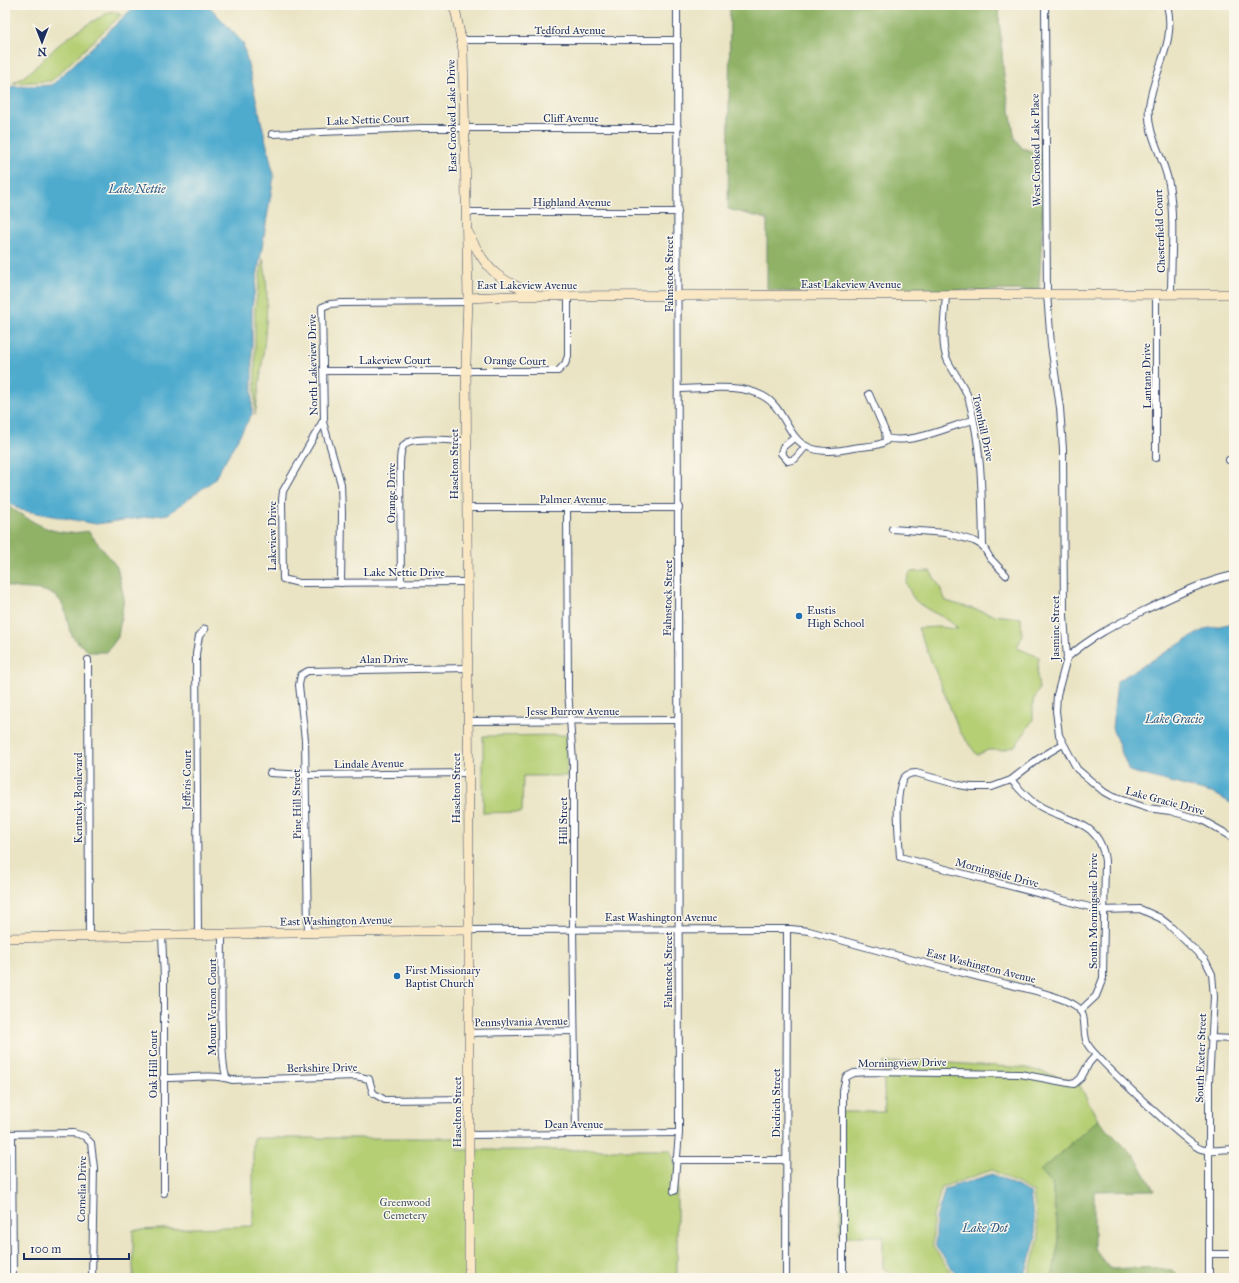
<svg xmlns="http://www.w3.org/2000/svg" width="1239" height="1283" font-family="'IM FELL Great Primer',serif">
<rect width="100%" height="100%" fill="#fbf7ec"/>
<filter id="ink" filterUnits="userSpaceOnUse"><feTurbulence type="fractalNoise" baseFrequency=".025" numOctaves="2"/><feDisplacementMap in="SourceGraphic" scale="8" xChannelSelector="R" yChannelSelector="G"/><feConvolveMatrix kernelMatrix="1 2 1 2 8 2 1 2 1" color-interpolation-filters="sRGB"/></filter>
<filter id="wash" filterUnits="userSpaceOnUse"><feTurbulence type="fractalNoise" baseFrequency=".012" numOctaves="4" result="noise"/><feDisplacementMap in="SourceGraphic" scale="16" xChannelSelector="R" yChannelSelector="G"/><feGaussianBlur stdDeviation="0.9" result="paint"/><feColorMatrix in="noise" values="0 0 0 0 0 0 0 0 0 0 0 0 0 0 0 0 0 1.4 0 .05"/><feComposite in="paint" operator="in"/></filter>
<g filter="url(#wash)">
<rect width="100%" height="100%" fill="#eae4c4"/>
<!-- green -->
<g fill="#b5cf74" stroke="#687f69">
<path d="M 112,11 L 121,15 L 51,81 L 13,83 C 31,74 41,61 55,48 C 72,33 92,21 112,11 Z"/>
<path d="M 263,259 C 273,297 261,374 255,415 L 255,308 Z"/>
<path d="M 930,571 L 939,585 L 946,601 L 994,615 L 1021,618 L 1022,636 L 1017,648 L 1039,657 L 1037,674 L 1039,689 L 1033,701 L 1033,719 L 1024,734 L 1015,746 L 1002,750 L 988,750 L 977,755 L 960,732 L 918,628 L 939,627 L 958,629 C 946,615 928,613 915,600 C 911,596 909,588 906,583 L 910,572 Z"/>
<polygon points="567,735 567,776 523,776 522,812 483,813 483,736"/>
<polygon points="918,1061 1027,1068 1078,1082 1098,1120 1040,1171 1052,1184 1059,1240 1052,1278 1021,1278 1029,1274 1039,1237 1033,1192 992,1170 942,1187 933,1217 933,1247 955,1278 898,1278 883,1268 883,1236 841,1236 841,1112 885,1112 883,1063"/>
<polygon points="253,1138 457,1138 458,1150 670,1150 677,1170 677,1278 133,1278 133,1230 253,1226"/>
</g>
<!-- forest -->
<g fill="#90b266" stroke="#567062">
<polygon points="730,5 998,5 1004,76 1015,139 1022,148 1046,156 1039,290 787,292 767,289 767,219 728,209"/>
<path d="M 5,505 C 36,522 50,538 88,531 L 117,567 L 124,598 L 118,637 L 107,652 L 89,652 C 84,647 77,643 73,637 C 65,625 69,605 55,596 C 40,585 21,592 5,585 Z"/>
<path d="M 1098,1120 L 1136,1158 L 1154,1190 L 1094,1191 L 1094,1248 L 1111,1269 C 1128,1269 1170,1262 1180,1278 L 1052,1278 L 1059,1240 L 1052,1184 L 1040,1171 Z"/>
</g>
<!-- water -->
<g fill="#50abce" stroke="#366d96">
<polygon points="143,5 208,5 243,43 274,176 252,307 252,414 214,480 168,514 96,524 21,510 5,501 5,87 52,85 133,8"/>
<polygon points="1234,623 1234,805 1215,794 1129,771 1112,728 1117,681 1205,629"/>
<polygon points="992,1174 1030,1193 1036,1237 1026,1272 1012,1278 961,1278 958,1276 936,1247 936,1219 945,1189"/>
</g>
</g>
<g filter="url(#ink)">
<g fill="none" stroke-linecap="round" stroke-linejoin="round">
<defs>
<g id="street">
<polyline points="1045,5 1047,294 1051,345 1060,408 1063,449 1064,616 1067,658 1057,695 1056,711 1059,735 1077,769 1104,792 1113,797 1147,808 1170,811 1202,820 1234,838"/>
<path d="M 1167,5 C 1177,43 1153,71 1149,106 C 1146,134 1164,157 1169,184 C 1175,219 1171,259 1171,294"/>
<polyline points="462,40 678,40"/>
<polyline points="272,134 420,128 678,128"/>
<polyline points="466,212 678,212"/>
<path d="M 946,295 C 945,313 940,344 947,359 C 953,373 965,385 969,400 C 982,448 982,496 983,546"/>
<polyline points="324,371 558,371 565,364 568,356 568,297"/>
<path d="M 679,389 C 705,389 739,383 763,396 C 780,405 784,424 796,438 C 810,455 835,452 853,448 C 862,446 879,447 886,441 L 885,431 L 869,394"/>
<polyline points="323,422 341,484 342,513 341,583"/>
<polyline points="795,437 783,447 781,453 788,461 795,459 806,446"/>
<path d="M 886,438 C 910,445 949,427 973,420"/>
<polyline points="1156,458 1156,294"/>
<polyline points="1229,460 1234,460"/>
<polyline points="467,508 679,508"/>
<polyline points="567,509 568,690 573,762 573,929 576,1134"/>
<polyline points="892,529 946,533 974,541 983,546 990,558 1006,575"/>
<polyline points="467,582 299,583 283,579 282,500 283,491 324,419 322,307 330,304 342,303 468,302"/>
<path d="M 401,583 L 400,465 C 400,458 400,449 405,444 C 413,436 454,441 467,441"/>
<path d="M 1067,658 C 1090,637 1117,624 1145,610 C 1174,596 1202,582 1234,575"/>
<polyline points="88,660 89,937"/>
<polyline points="468,721 678,720"/>
<path d="M 1063,744 L 1038,759 L 1011,780 L 992,787 L 971,787 L 959,785 L 916,773 C 910,773 906,774 903,779 C 894,797 899,837 900,857 L 1101,910 L 1140,909 L 1160,918 L 1169,925 L 1205,960 L 1212,974 L 1214,997 L 1209,1082 L 1209,1278"/>
<polyline points="270,773 306,775 468,773"/>
<path d="M 1011,780 C 1018,787 1025,796 1033,802 C 1062,823 1100,816 1105,861 L 1103,978 L 1096,996 L 1080,1011"/>
<path d="M 468,930 L 791,929 L 809,931 C 868,948 927,964 987,979 C 1008,985 1059,994 1076,1006 C 1089,1015 1081,1033 1088,1045 C 1096,1058 1189,1146 1201,1149 C 1210,1152 1224,1149 1234,1149"/>
<polyline points="308,933 305,740 299,685 301,675 308,671 468,668"/>
<polyline points="198,935 196,654 199,636 205,629"/>
<path d="M 222,935 C 222,956 219,1068 227,1078"/>
<polyline points="162,936 164,977 164,1193"/>
<polyline points="468,1033 574,1031"/>
<polyline points="1210,1038 1234,1039"/>
<path d="M 163,1078 C 185,1079 211,1073 232,1080 L 356,1076 L 369,1079 L 373,1093 L 385,1100 L 469,1099"/>
<polyline points="5,1134 73,1133 84,1136 91,1143 94,1168 92,1278"/>
<polyline points="12,1134 13,1278"/>
<polyline points="469,1135 679,1133"/>
<polyline points="675,1160 786,1160"/>
<polyline points="674,1191 679,1133 677,5"/>
<polyline points="1210,1254 1234,1254"/>
<polyline points="786,1278 787,929"/>
<polyline points="843,1278 843,1090 846,1077 854,1073 868,1072 1020,1074 1074,1084 1081,1078 1089,1063 1096,1055"/>
</g>
<g id="secondary">
<polyline points="452,5 456,13 463,50 468,298 466,362 469,853 469,1278"/>
<path d="M 468,232 C 485,269 497,280 535,294"/>
<polyline points="468,298 513,296 1234,294"/>
<polyline points="5,938 468,930"/>
</g>
</defs>
<!-- street casing -->
<use href="#street" stroke="#3a4a6d" stroke-width="8"/>
<!-- secondary casing -->
<use href="#secondary" stroke="#3a4a6d" stroke-width="10"/>
<!-- street -->
<use href="#street" stroke="#fff" stroke-width="6"/>
<!-- secondary -->
<use href="#secondary" stroke="#fae7c3" stroke-width="9"/>
</g>
</g>
<!-- markers -->
<g fill="#1f6fb2" stroke="#fbf7ec" stroke-width="1.5">
<circle cx="799" cy="616" r="4"/>
<circle cx="397" cy="976" r="4"/>
</g>
<g text-anchor="middle" dominant-baseline="central" stroke-width="3" stroke-linejoin="round" paint-order="stroke">
<!-- street labels -->
<g font-size="11" fill="#1b2f5e" stroke="#fbf7ec">
<text x="570" y="30">Tedford Avenue</text>
<text transform="translate(452 116) rotate(-91)">East Crooked Lake Drive</text>
<text x="571" y="118">Cliff Avenue</text>
<text transform="translate(368 120) rotate(-2)">Lake Nettie Court</text>
<text transform="translate(1036 150) rotate(-91)">West Crooked Lake Place</text>
<text x="572" y="202">Highland Avenue</text>
<text transform="translate(1160 231) rotate(-92)">Chesterfield Court</text>
<text transform="translate(669 274) rotate(-90)">Fahnstock Street</text>
<text x="851" y="284">East Lakeview Avenue</text>
<text x="527" y="285">East Lakeview Avenue</text>
<text x="395" y="360">Lakeview Court</text>
<text transform="translate(515 361) rotate(1)">Orange Court</text>
<text transform="translate(313 365) rotate(-91)">North Lakeview Drive</text>
<text transform="translate(1147 376) rotate(-91)">Lantana Drive</text>
<text transform="translate(983 428) rotate(78)">Townhill Drive</text>
<text transform="translate(454 464) rotate(-90)">Haselton Street</text>
<text transform="translate(391 493) rotate(-90)">Orange Drive</text>
<text x="573" y="499">Palmer Avenue</text>
<text transform="translate(272 536) rotate(-90)">Lakeview Drive</text>
<text x="404" y="572">Lake Nettie Drive</text>
<text transform="translate(668 598) rotate(-89)">Fahnstock Street</text>
<text transform="translate(1055 628) rotate(-90)">Jasmine Street</text>
<text x="384" y="659">Alan Drive</text>
<text x="573" y="711">Jesse Burrow Avenue</text>
<text transform="translate(369 764) rotate(-1)">Lindale Avenue</text>
<text transform="translate(187 780) rotate(-89)">Jefferis Court</text>
<text transform="translate(456 788) rotate(-90)">Haselton Street</text>
<text transform="translate(78 798) rotate(-90)">Kentucky Boulevard</text>
<text transform="translate(1165 801) rotate(15)">Lake Gracie Drive</text>
<text transform="translate(297 804) rotate(-91)">Pine Hill Street</text>
<text transform="translate(563 821) rotate(-90)">Hill Street</text>
<text transform="translate(997 873) rotate(15)">Morningside Drive</text>
<text transform="translate(1093 911) rotate(-90)">South Morningside Drive</text>
<text x="661" y="917">East Washington Avenue</text>
<text transform="translate(336 921) rotate(-1)">East Washington Avenue</text>
<text transform="translate(981 966) rotate(14)">East Washington Avenue</text>
<text transform="translate(668 970) rotate(-90)">Fahnstock Street</text>
<text transform="translate(212 1007) rotate(-90)">Mount Vernon Court</text>
<text transform="translate(521 1022) rotate(-1)">Pennsylvania Avenue</text>
<text transform="translate(1201 1058) rotate(-88)">South Exeter Street</text>
<text transform="translate(902 1063) rotate(-1)">Morningview Drive</text>
<text transform="translate(153 1064) rotate(-90)">Oak Hill Court</text>
<text transform="translate(322 1068) rotate(-1)">Berkshire Drive</text>
<text transform="translate(776 1103) rotate(-90)">Diedrich Street</text>
<text transform="translate(457 1112) rotate(-90)">Haselton Street</text>
<text x="574" y="1124">Dean Avenue</text>
<text transform="translate(82 1189) rotate(-89)">Cornelia Drive</text>
</g>
<!-- poi labels -->
<g font-size="11" fill="#1b2f5e" stroke="#fbf7ec" text-anchor="start">
<text x="807" y="610">Eustis<tspan x="807" dy="13">High School</tspan></text>
<text x="405" y="970">First Missionary<tspan x="405" dy="13">Baptist Church</tspan></text>
</g>
<!-- park labels -->
<g font-size="11" fill="#425764" stroke="#fbf7ec">
<text x="405" y="1202">Greenwood<tspan x="405" dy="13">Cemetery</tspan></text>
</g>
<!-- water labels -->
<g font-size="12" font-style="italic" fill="#2e5a85" stroke="#fbf7ec">
<text x="137" y="189">Lake Nettie</text>
<text x="1174" y="719">Lake Gracie</text>
<text x="985" y="1228">Lake Dot</text>
</g>
</g>
<!-- margin -->
<rect width="1239" height="1283" fill="none" stroke="#fbf7ec" stroke-width="20"/>
<!-- north arrow -->
<g transform="translate(42 42) rotate(180)" stroke="#fbf7ec" stroke-width="3" paint-order="stroke">
<path d="M0-3L7 15L0 10L-7 15Z" fill="#1b2f5e"/>
<text y="-6" font-size="11" font-weight="bold" text-anchor="middle" fill="#1b2f5e">N</text>
</g>
<!-- scale -->
<path d="M24 1253v6h105v-6" fill="none" stroke="#1b2f5e" stroke-width="2"/>
<text x="30" y="1253" font-size="12" fill="#1b2f5e" stroke="#fbf7ec" stroke-width="3" paint-order="stroke">100 m</text>
</svg>
